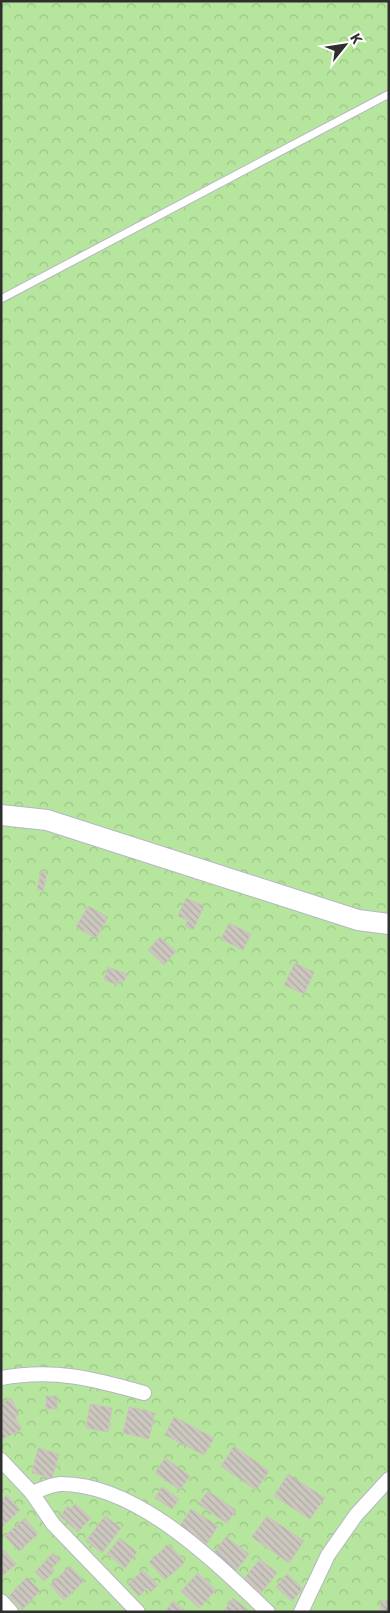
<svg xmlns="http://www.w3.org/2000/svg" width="390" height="1613" font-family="'Open Sans',sans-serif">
<defs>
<pattern id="park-crowns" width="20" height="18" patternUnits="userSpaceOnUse" patternTransform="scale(1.25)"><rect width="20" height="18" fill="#b6e59e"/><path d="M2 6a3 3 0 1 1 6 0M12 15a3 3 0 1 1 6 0" fill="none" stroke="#9dc588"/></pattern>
<pattern id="building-back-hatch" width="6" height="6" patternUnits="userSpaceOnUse" patternTransform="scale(1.25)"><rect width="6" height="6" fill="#cbc7bf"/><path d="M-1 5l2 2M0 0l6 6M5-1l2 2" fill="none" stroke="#afaba4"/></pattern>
</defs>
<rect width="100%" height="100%" fill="#efe9e1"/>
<!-- park -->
<rect fill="url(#park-crowns)" x="1" y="1" width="388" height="1611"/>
<!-- building -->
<g fill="url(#building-back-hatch)" stroke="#cbc5ba">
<polygon points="41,872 47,873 43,891 37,889"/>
<polygon points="186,898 204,906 193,930 185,926 188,920 178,916"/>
<polygon points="88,906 108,917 96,938 76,927"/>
<polygon points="229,923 251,934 243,950 221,939"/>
<polygon points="160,937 176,951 164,965 148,950"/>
<polygon points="295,963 314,972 304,994 284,985"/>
<polygon points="108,967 127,974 124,982 119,980 117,985 104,980"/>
<rect x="46" y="1396" width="11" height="13"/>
<polygon points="11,1398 19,1414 15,1417 22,1429 1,1440 1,1403"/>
<polygon points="90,1404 112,1408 108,1432 86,1428"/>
<polygon points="129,1407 155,1413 149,1439 123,1433"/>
<polygon points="174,1417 214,1438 204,1455 165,1435"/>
<polygon points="234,1446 269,1471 256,1490 221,1466"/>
<polygon points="38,1448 59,1454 52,1478 32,1473"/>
<polygon points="165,1458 190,1476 180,1490 155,1473"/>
<polygon points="288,1474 325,1498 310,1519 274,1496"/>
<polygon points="162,1487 179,1499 172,1509 155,1498"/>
<polygon points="208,1491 236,1510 227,1523 198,1504"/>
<polygon points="7,1495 20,1510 1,1528 1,1500"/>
<polygon points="75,1504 91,1518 78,1532 60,1516 68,1506 70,1509"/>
<polygon points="191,1509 218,1526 205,1546 178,1529"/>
<polygon points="105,1516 121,1528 102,1553 86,1541"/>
<polygon points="267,1516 304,1541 289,1563 252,1537"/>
<polygon points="25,1518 38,1534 19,1551 5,1536"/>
<polygon points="226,1537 249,1554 235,1572 212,1555"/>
<polygon points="120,1538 137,1552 125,1568 107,1554"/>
<polygon points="169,1544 185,1562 165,1580 149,1562"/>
<polygon points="2,1548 16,1564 1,1577 1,1549"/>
<polygon points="53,1553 60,1560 52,1568 55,1571 44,1581 35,1572"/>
<polygon points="260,1559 277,1573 260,1594 243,1580"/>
<polygon points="70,1566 84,1581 64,1600 50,1585"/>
<polygon points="143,1570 158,1585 151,1592 147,1588 139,1596 128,1584"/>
<polygon points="198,1573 216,1590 199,1608 181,1591"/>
<polygon points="287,1574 303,1588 292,1601 276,1587"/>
<polygon points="27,1577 40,1591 22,1610 9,1596"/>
<polygon points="233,1598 251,1612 223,1612"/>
<polygon points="389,1600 389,1612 382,1612 379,1603"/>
<polygon points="173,1601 187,1612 165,1612"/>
</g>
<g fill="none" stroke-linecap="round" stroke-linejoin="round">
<defs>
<polyline id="lane" points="1,299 389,94"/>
<g id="street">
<path d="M 1,1378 C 54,1368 94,1379 144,1393"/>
<polyline points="1,1460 32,1493 53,1524 138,1612"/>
<path d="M 32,1493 C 40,1490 52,1484 61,1484 C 138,1484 215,1562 268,1612"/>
<polyline points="1,1601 11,1612"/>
<polyline points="301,1612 328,1555 356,1515 389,1479"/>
</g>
<polyline id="secondary" points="1,815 47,820 358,920 389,924"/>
</defs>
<!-- lane casing -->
<use href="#lane" stroke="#b4b7c1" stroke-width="9"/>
<!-- street casing -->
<use href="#street" stroke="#b4b7c1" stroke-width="16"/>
<!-- secondary casing -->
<use href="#secondary" stroke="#b4b7c1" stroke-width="22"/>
<!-- lane -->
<use href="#lane" stroke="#fff" stroke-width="7"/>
<!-- street -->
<use href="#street" stroke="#fff" stroke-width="14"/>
<!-- secondary -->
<use href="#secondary" stroke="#fff" stroke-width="20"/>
</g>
<!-- border -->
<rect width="390" height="1613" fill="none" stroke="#2e2e2e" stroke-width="5"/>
<!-- north arrow -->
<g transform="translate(345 45) rotate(60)" stroke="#ffffff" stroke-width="4" paint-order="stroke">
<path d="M0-4L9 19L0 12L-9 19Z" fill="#2e2e2e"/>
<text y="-8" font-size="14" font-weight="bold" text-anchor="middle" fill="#2e2e2e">K</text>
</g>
</svg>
